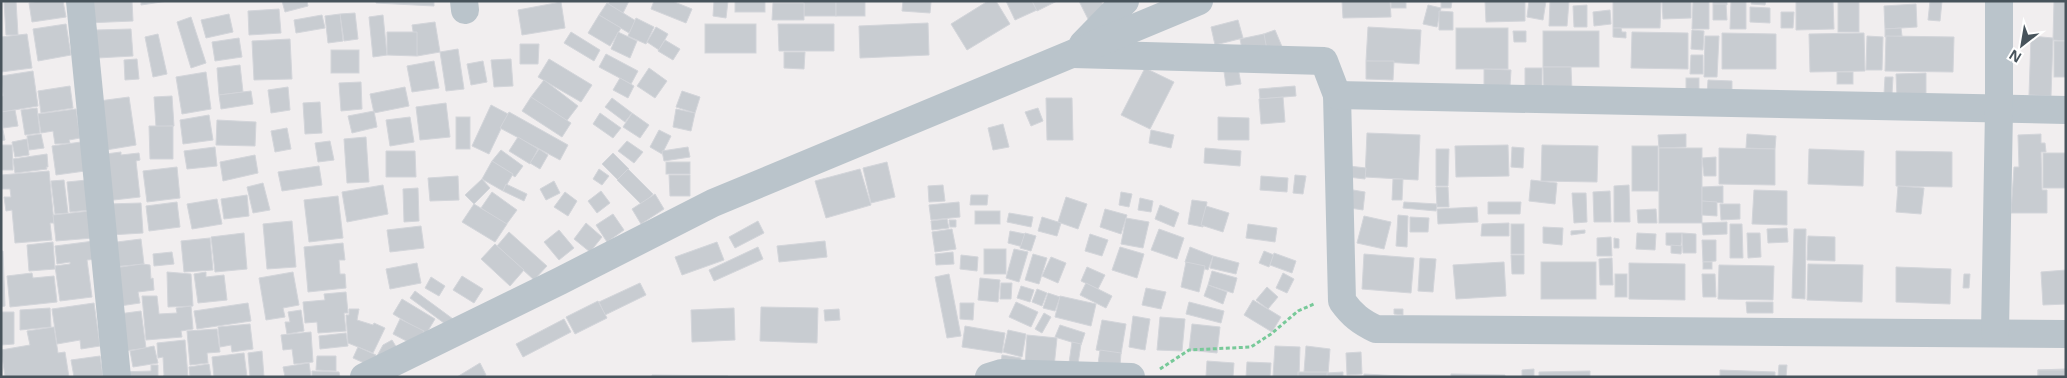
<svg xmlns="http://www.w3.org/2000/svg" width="2067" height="378" font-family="'Open Sans',sans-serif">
<rect width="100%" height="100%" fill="#f1eeef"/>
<!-- building -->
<g fill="#c8ccd1" stroke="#d3d5da">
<polygon points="4,1 16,1 18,35 6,35"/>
<polygon points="39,1 63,1 66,17 32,22 29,3"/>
<polygon points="85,1 132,1 133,21 86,23"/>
<polygon points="141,1 168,1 141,5"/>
<polygon points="282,1 307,1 308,6 285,12"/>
<polygon points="376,1 434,1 434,6 376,3"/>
<polygon points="610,1 629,1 623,13 608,5"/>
<polygon points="654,1 672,1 692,9 686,23 651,9"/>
<polygon points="714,1 728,1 726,18 713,16"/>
<rect x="735" y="1" width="30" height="11"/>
<polygon points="903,1 931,2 930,13 902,11"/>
<polygon points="988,1 996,1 1010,24 967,50 951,24"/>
<polygon points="1006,1 1032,1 1037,10 1015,20"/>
<polygon points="1032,1 1057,1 1037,11"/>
<polygon points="1079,1 1101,1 1106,11 1088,19"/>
<polygon points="1342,1 1390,1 1391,17 1343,18"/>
<rect x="1391" y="1" width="15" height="7"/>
<rect x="1406" y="1" width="30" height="1"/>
<polygon points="1441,1 1452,1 1451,8 1441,8"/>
<polygon points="1485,1 1525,1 1525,21 1486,22"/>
<polygon points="1529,1 1546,1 1543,20 1527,17"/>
<polygon points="1550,1 1569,1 1567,26 1549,26"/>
<polygon points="1613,1 1661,1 1660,28 1613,28"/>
<polygon points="1662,1 1691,1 1691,18 1663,19"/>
<polygon points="1693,1 1709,1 1709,29 1692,29"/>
<polygon points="1713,1 1727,1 1727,5 1713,4"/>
<polygon points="1731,1 1746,1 1746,29 1730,29"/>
<polygon points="1752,1 1766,1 1765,5 1751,4"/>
<polygon points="1796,1 1833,1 1834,29 1796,30"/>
<polygon points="1930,1 1942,1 1940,21 1928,20"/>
<polygon points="2054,1 2066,1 2066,41 2053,40"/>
<polygon points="561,2 565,28 522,35 518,10"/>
<rect x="804" y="2" width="32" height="14"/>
<rect x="836" y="2" width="29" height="14"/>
<rect x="1838" y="2" width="21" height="30"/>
<polygon points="607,3 636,21 629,33 599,15"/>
<polygon points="773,3 804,3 804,20 772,20"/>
<polygon points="1713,4 1726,4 1727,20 1713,20"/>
<polygon points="1916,4 1917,27 1885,29 1884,6"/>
<polygon points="1428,5 1441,8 1437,27 1423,24"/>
<polygon points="1587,5 1587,27 1574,27 1573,6"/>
<polygon points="1750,7 1770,8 1770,23 1750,22"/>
<polygon points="279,9 281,33 249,35 248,11"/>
<polygon points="1610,10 1611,24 1594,26 1593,12"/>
<polygon points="1439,11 1453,12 1453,30 1439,30"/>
<polygon points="1781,12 1794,12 1793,28 1781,28"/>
<polygon points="355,13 358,39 344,41 340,14"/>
<polygon points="229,14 233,32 206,38 201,20"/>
<polygon points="340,14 343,41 328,43 325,16"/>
<polygon points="322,15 325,28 296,33 294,20"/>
<polygon points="383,15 387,55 373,57 369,17"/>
<polygon points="599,15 621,28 610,46 588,33"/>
<polygon points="191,17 206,63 191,68 177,22"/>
<polygon points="636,18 654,27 646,44 628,36"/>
<polygon points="1238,20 1243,38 1215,45 1211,27"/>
<polygon points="435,22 440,52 417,56 412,25"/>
<polygon points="928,23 929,55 860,58 859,26"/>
<polygon points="66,24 71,55 38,61 33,29"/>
<rect x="705" y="24" width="51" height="29"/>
<polygon points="778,24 834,24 834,51 779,51"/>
<polygon points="656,27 668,34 659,50 647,42"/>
<polygon points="1368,27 1421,30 1419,64 1366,61"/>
<rect x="1456" y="28" width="52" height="41"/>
<polygon points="1613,28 1621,28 1622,32 1626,32 1626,38 1613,37"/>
<polygon points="1901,28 1902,36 1885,37 1885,29"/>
<polygon points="131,29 133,56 97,58 96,30"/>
<polygon points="1275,30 1283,49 1267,50 1261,35"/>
<polygon points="1692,30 1704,31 1703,50 1691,49"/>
<polygon points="1513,31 1526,31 1526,42 1514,42"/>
<rect x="1543" y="31" width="56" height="36"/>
<polygon points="387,32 417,32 417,56 387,55"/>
<polygon points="571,32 600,50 594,61 564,43"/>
<polygon points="618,32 637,41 630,58 611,49"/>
<polygon points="1632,32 1688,33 1688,69 1631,68"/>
<polygon points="1722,33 1776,34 1776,69 1722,69"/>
<polygon points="1864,33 1865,71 1810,72 1809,34"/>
<polygon points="27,34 32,68 1,72 1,37"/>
<polygon points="158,34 167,74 153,77 145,37"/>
<polygon points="1264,34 1267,50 1243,54 1240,39"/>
<polygon points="1705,36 1719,36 1717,77 1704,77"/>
<polygon points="1867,36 1883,37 1882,70 1866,70"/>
<polygon points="1886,36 1954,37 1953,72 1885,71"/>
<polygon points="2031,36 2053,38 2051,96 2029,95"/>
<polygon points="239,38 242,57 215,61 212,42"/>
<polygon points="290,39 292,79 254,80 252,41"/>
<polygon points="665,40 680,49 673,60 658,51"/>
<rect x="2054" y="41" width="12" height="36"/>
<polygon points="520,44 539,44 538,64 520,64"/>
<polygon points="458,49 464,89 446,91 440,52"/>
<rect x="331" y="50" width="28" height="23"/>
<polygon points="784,52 805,52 804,69 784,68"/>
<polygon points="606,54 638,71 631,84 599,67"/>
<polygon points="1691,55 1703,55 1703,74 1690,74"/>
<polygon points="137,59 139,79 125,80 124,60"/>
<polygon points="511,59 513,86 494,87 491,60"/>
<polygon points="549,59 592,85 581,102 538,77"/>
<polygon points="434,61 439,88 412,92 407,66"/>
<polygon points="483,61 487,82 471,85 467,64"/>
<polygon points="1366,61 1394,61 1393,80 1366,79"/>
<polygon points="1237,62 1241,84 1226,86 1223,64"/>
<polygon points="240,65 243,92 219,95 217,68"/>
<polygon points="1543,67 1571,67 1572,91 1544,92"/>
<polygon points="649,68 667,81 655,98 637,86"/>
<polygon points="1145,68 1174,82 1150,129 1121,115"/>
<polygon points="1525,68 1542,68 1542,88 1525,87"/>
<polygon points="1484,69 1511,70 1510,86 1484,85"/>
<polygon points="33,71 38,106 2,112 1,96 3,96 1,76"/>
<polygon points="206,72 211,109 182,114 176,77"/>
<rect x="1837" y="72" width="16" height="12"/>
<polygon points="1926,73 1926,96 1897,97 1896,74"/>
<polygon points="1885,77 1893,77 1892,94 1884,94"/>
<polygon points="620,78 634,86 628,98 613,90"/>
<rect x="1686" y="78" width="13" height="15"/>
<polygon points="544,80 578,106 565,123 531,97"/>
<polygon points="1708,80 1732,81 1732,95 1707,94"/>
<polygon points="361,82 362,109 341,111 339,83"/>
<polygon points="70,86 73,108 41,113 38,91"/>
<polygon points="1295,86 1296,96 1260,99 1259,89"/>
<polygon points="288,87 290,110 271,113 268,90"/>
<polygon points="405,87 409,106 374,113 370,94"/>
<polygon points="251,91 253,104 221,109 219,95"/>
<polygon points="682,91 700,97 695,113 676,107"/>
<polygon points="172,96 174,126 156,127 154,97"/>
<polygon points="129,97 136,145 106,150 99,101"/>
<polygon points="531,97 571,123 562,137 522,111"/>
<polygon points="1283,97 1285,122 1261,124 1259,99"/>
<polygon points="612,98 632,113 625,122 605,107"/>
<polygon points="1046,98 1072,98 1073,140 1047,140"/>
<polygon points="320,102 322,133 305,134 303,103"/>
<polygon points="446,103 450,137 420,140 416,107"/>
<polygon points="491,105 508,114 489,154 472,146"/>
<polygon points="37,108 40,133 25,135 21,110"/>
<polygon points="1038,108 1043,121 1031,126 1025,112"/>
<polygon points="76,109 80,138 69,140 70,143 55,144 53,131 41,133 38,114"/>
<polygon points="676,109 695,113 691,131 673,127"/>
<polygon points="15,110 18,126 3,128 1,112"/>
<polygon points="374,111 377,127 352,133 348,116"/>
<polygon points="509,112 568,145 560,160 500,128"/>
<polygon points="600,113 621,128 613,138 593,124"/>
<polygon points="632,113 649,125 640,138 623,127"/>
<polygon points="209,115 213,140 183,144 180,120"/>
<polygon points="410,117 414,142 390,146 386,120"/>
<rect x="456" y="117" width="14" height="32"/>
<polygon points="1218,117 1249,118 1249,140 1218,140"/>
<polygon points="1,120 5,140 1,141"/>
<polygon points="217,120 256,122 255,146 216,145"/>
<polygon points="1003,124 1009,147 993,150 988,128"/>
<polygon points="149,126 173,126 173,159 150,159"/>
<polygon points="287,128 291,149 275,152 271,131"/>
<polygon points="659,130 671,136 662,154 650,147"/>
<polygon points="1151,130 1174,135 1171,148 1149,143"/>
<polygon points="1367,133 1420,135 1418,180 1365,177"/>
<polygon points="41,134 44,148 29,150 27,136"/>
<polygon points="1686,134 1686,147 1659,148 1658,135"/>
<polygon points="1747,134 1776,136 1775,149 1746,148"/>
<polygon points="2041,134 2041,143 2045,143 2046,152 2041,152 2042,190 2047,190 2047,213 2011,213 2014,167 2019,167 2018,135"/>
<polygon points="366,137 369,182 347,183 344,139"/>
<polygon points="518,137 538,149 530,164 509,151"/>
<polygon points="27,139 29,155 15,157 12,142"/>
<polygon points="330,141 334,160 318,162 315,143"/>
<polygon points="627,141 643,152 634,163 618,151"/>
<polygon points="81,142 85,171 56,175 52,146"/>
<polygon points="1,145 12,145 13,170 1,170"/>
<polygon points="1508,145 1509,176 1456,177 1455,146"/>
<polygon points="1542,145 1598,146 1597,182 1541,181"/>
<rect x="1632" y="146" width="26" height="45"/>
<polygon points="215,147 217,166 187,169 184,151"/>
<polygon points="688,147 690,157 664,161 662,151"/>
<polygon points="1512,147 1524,148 1523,168 1511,167"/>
<polygon points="1205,148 1241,151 1240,166 1204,163"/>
<rect x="1659" y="148" width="43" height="75"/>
<polygon points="1719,148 1775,149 1775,185 1719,184"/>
<polygon points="539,149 548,155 540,169 530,163"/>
<polygon points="1436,149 1449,149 1448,186 1436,186"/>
<polygon points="1809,149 1864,151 1863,186 1808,184"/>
<polygon points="501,150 523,166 515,177 492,161"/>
<polygon points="386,151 415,151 416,177 386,177"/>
<polygon points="1896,151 1952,152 1952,187 1896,186"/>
<polygon points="121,152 121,155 139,153 140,160 136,161 140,197 105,201 98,155"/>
<polygon points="613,153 629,169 618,180 602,164"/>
<rect x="2043" y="153" width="23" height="35"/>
<polygon points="47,154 48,167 46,167 47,169 15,173 13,159"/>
<polygon points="255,155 258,173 223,181 220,162"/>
<polygon points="1716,157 1716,176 1704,176 1702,158"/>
<polygon points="492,161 513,174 503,191 482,179"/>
<rect x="666" y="162" width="24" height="12"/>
<polygon points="887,162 895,197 871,203 863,168"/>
<polygon points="319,166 322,185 282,191 278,172"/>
<polygon points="1349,166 1366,168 1365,179 1348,177"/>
<polygon points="177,167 180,198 147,202 143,171"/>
<polygon points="599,169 609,176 602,185 593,179"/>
<polygon points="628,169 653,194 642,205 617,180"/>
<polygon points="860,169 871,205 826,218 815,181"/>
<polygon points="49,171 54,223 50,223 52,240 15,243 12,210 6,211 4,197 11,197 10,189 1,189 1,175"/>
<polygon points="669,175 690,175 690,196 670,196"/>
<polygon points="1295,175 1306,176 1303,194 1293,193"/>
<polygon points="458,176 459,200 430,201 428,178"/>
<polygon points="1261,176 1288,178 1287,192 1260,190"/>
<polygon points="482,179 490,188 474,204 465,195"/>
<polygon points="1393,179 1403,179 1402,200 1392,200"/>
<polygon points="64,180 68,213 55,214 51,181"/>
<polygon points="87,180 90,210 70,212 67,182"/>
<polygon points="1531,180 1557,183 1555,204 1529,201"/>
<polygon points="554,181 560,193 546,200 540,189"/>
<polygon points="263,183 270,210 253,213 247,187"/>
<polygon points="506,184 527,194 524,201 503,191"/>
<polygon points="383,185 388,214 347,222 342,192"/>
<polygon points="943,185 945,201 929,202 928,186"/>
<polygon points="1629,185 1630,222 1614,222 1614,186"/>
<polygon points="1723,186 1723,203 1702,201 1702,187"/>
<polygon points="1898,186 1924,188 1921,214 1896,212"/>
<polygon points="1436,187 1448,187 1449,207 1437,207"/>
<polygon points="418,188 419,221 404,222 403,189"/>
<polygon points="1353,190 1365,192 1363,210 1350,208"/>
<polygon points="1754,190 1787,191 1787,225 1752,224"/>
<polygon points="601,191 610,203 597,213 588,201"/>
<polygon points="1610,191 1611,222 1594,222 1593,192"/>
<polygon points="492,192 517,210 506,225 481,208"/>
<polygon points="565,192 577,201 568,216 554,207"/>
<polygon points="1121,192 1132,194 1129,207 1119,205"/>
<polygon points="1572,193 1586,193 1587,222 1574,223"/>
<polygon points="655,194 664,209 641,224 632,209"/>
<polygon points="247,195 249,216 224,219 221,199"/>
<polygon points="971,195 988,195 987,205 970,205"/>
<polygon points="338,196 343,238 309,242 304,200"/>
<polygon points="1066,197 1087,204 1078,229 1058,222"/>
<polygon points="1140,198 1153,201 1151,212 1138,210"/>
<polygon points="217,199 222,224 192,229 187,204"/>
<polygon points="1192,200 1207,202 1203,227 1188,224"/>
<polygon points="1702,201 1717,202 1717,216 1702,215"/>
<polygon points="177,202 180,227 149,231 146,206"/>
<polygon points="959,202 960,217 931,220 929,205"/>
<polygon points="1404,202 1437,204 1436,211 1403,208"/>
<polygon points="1488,202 1521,202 1520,214 1488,214"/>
<polygon points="141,203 143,233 110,235 108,204"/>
<polygon points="474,204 507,224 495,242 462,222"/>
<polygon points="1720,204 1740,204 1740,219 1721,220"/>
<polygon points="1160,205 1179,213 1174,227 1155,219"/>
<polygon points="1206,206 1229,213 1223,232 1201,225"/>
<polygon points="1477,207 1478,222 1438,224 1437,209"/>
<polygon points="1105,209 1127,215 1121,234 1100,227"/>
<polygon points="1656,209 1657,223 1638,223 1637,210"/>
<polygon points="90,211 93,238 56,241 53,215"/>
<rect x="975" y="211" width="25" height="13"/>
<polygon points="1009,213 1033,217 1031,227 1007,222"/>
<polygon points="613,214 624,230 607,242 596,225"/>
<polygon points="1398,215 1408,216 1407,247 1396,246"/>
<polygon points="1364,216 1391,222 1384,249 1357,243"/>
<polygon points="1042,217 1061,223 1057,236 1038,231"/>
<polygon points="1410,217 1429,218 1428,232 1410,232"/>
<polygon points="1126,218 1149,222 1143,248 1121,244"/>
<polygon points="947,219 949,228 932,230 931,221"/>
<polygon points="949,220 956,220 956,227 950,227"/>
<polygon points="292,221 296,267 267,269 263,224"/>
<polygon points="758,221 764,233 735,248 729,237"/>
<polygon points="1727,222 1727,234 1703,235 1702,223"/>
<polygon points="586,223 602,237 590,252 574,239"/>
<polygon points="1509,223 1509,236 1481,236 1482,224"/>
<polygon points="1248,224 1277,228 1275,242 1246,238"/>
<rect x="1511" y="224" width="13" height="30"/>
<polygon points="1730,224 1742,224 1743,258 1730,258"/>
<polygon points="421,226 424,248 390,252 387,230"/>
<polygon points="1543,227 1563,228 1562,245 1543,243"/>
<polygon points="1787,228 1788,242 1768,243 1767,229"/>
<polygon points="952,229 956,249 935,252 932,232"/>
<polygon points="1159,229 1184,238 1177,259 1151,250"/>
<polygon points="1794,229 1806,229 1805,299 1792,298"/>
<polygon points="559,230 574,248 559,260 544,242"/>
<polygon points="1585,230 1585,233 1571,235 1571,231"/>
<polygon points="1010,231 1025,234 1023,247 1008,243"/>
<polygon points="509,232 547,266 534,280 497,246"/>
<polygon points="244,233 247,269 215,272 211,237"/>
<polygon points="1025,233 1036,236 1031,251 1020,248"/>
<polygon points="1637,233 1656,234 1655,250 1636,249"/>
<polygon points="1666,233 1682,233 1681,246 1666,245"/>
<polygon points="1682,233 1696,234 1696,253 1683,253"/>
<polygon points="1747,233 1760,233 1761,257 1748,258"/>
<polygon points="1090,234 1108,240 1102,256 1085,251"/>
<polygon points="1808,236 1835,237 1835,261 1807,260"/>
<polygon points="1611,237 1612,256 1597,256 1597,238"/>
<polygon points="210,238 213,270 184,272 181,241"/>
<polygon points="1614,238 1619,239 1619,248 1614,248"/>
<polygon points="141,239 144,264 111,267 109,243"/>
<polygon points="1702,240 1716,240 1716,261 1703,262"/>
<polygon points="94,241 97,259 87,260 92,297 60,301 55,266 70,264 70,262 57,264 55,246"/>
<polygon points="825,241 827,257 779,262 777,246"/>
<polygon points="53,242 55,269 29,271 27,245"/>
<polygon points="717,242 724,260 682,275 675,257"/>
<polygon points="343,243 345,260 339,260 340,274 345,274 346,288 308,292 304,247"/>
<polygon points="495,244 524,270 510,286 481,259"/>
<polygon points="1671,245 1682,246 1681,254 1671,253"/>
<polygon points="758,247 763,259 714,281 709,270"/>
<polygon points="1120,247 1144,254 1137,278 1112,270"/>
<polygon points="1190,247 1213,256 1208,270 1185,262"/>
<rect x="984" y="249" width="22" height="25"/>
<polygon points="1014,249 1028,252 1019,282 1006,278"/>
<polygon points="1,251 3,251 5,306 1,307"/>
<polygon points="1264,251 1274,255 1269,267 1259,263"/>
<polygon points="172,252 174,264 154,266 153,254"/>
<polygon points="953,252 954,264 936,265 935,254"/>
<polygon points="1274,253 1296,261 1292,273 1270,265"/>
<polygon points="1033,254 1047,258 1039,284 1025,280"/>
<polygon points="1364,254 1414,258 1411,293 1362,289"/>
<polygon points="961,255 978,257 977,271 960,269"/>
<polygon points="1511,255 1524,255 1524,274 1512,274"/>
<polygon points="1213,256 1239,263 1236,274 1210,268"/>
<polygon points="1051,257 1066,263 1058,283 1042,276"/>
<polygon points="1420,258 1436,259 1433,292 1418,291"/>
<polygon points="1612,258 1613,285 1600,285 1599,259"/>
<polygon points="1186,262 1205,266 1199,292 1181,287"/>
<polygon points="1504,262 1506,296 1456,299 1453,265"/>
<rect x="1541" y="262" width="55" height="37"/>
<rect x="1703" y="262" width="9" height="7"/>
<polygon points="417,263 421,283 390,289 386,269"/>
<polygon points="1629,263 1685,264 1685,300 1629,299"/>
<polygon points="142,264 150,265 151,279 153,278 154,290 138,292 140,303 113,307 107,269"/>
<polygon points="1808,264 1863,265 1862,302 1807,300"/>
<polygon points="1719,265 1774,266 1773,300 1718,299"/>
<polygon points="1087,267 1105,275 1098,289 1081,281"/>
<polygon points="1896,267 1951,269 1950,304 1896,302"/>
<polygon points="2066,270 2066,304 2043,305 2041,272"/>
<polygon points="1212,271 1237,278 1233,293 1208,285"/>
<polygon points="167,272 191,274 193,306 168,307"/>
<polygon points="206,272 206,277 224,275 227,300 198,303 194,274"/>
<polygon points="293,272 299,305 283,308 285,317 266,320 259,278"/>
<polygon points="32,273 33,278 54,276 57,302 10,307 7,276"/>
<polygon points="1283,273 1294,279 1287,293 1276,288"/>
<polygon points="949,274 961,336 947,338 935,277"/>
<rect x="1615" y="274" width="12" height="23"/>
<polygon points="1702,274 1715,274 1716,297 1703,297"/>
<polygon points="1964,274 1970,274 1969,288 1963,288"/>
<polygon points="462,276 483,289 474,303 453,290"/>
<polygon points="431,277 445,286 439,296 425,288"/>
<polygon points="980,278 1000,280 998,302 978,300"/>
<polygon points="640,283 646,295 605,315 599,302"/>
<polygon points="1001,283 1012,283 1011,299 1000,299"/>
<polygon points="1086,283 1112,296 1106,308 1080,295"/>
<polygon points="1208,285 1227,292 1223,304 1204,296"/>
<polygon points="1021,286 1034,290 1030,302 1017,298"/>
<polygon points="1267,287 1278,297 1268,309 1256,300"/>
<polygon points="1146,288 1166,292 1161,309 1142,305"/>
<polygon points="1037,289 1047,293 1042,306 1032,302"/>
<polygon points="415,291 453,319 448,326 410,298"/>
<polygon points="346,292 348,313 344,313 346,331 318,333 317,322 305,323 303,302 325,300 324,294"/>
<polygon points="1048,293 1060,297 1055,311 1043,308"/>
<polygon points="142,296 157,296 159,314 177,313 176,308 191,306 193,329 181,331 182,337 146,340"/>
<polygon points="1060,296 1096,304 1091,326 1055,317"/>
<polygon points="402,299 435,319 426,334 393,314"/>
<polygon points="1253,300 1281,317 1272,332 1244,315"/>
<polygon points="598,301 607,318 575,334 566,317"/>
<polygon points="1016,302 1038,312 1031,327 1009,317"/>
<polygon points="1189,302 1224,311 1221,323 1186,314"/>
<polygon points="1746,302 1773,302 1773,313 1747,313"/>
<polygon points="94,303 100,346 81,349 80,340 57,344 52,309"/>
<polygon points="248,303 251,321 197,329 194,311"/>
<polygon points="960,303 974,303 973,320 960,319"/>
<polygon points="761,307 818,308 817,343 760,341"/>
<polygon points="50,308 51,327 20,330 20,310"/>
<polygon points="734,308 735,340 692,342 691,310"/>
<polygon points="349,309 359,309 357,320 373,325 374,323 385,328 373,353 348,343 346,315 349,315"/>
<polygon points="839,309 840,320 825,321 824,310"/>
<polygon points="1394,309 1403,309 1403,315 1394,314"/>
<polygon points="301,310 304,331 287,334 285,322 290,322 288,312"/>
<polygon points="141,311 146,348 124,351 111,315"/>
<polygon points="1,312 14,312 14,344 1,345"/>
<polygon points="1044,313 1051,317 1042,333 1035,329"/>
<polygon points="1133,316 1150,319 1145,350 1129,347"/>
<polygon points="1160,317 1185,319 1182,351 1157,350"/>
<polygon points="400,319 424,331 416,346 393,334"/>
<polygon points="564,319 571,332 523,357 516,344"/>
<polygon points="1102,320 1126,324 1121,354 1096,350"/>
<polygon points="250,324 253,349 232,352 231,345 220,347 218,327"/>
<polygon points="1192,324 1220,327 1217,353 1189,350"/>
<polygon points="1060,325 1085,333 1081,345 1055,337"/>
<polygon points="965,326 1005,333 1002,353 962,347"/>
<polygon points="54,327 58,353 65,352 69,377 1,377 5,376 1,350 30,345 27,331"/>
<polygon points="217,329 220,352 207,353 208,363 190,365 187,331"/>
<polygon points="1008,330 1026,334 1022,357 1003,352"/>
<polygon points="311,332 313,362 294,364 292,349 283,350 281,335"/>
<polygon points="346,333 348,346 320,349 319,336"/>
<polygon points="1027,335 1057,338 1054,367 1025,365"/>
<polygon points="185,340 188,377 162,377 164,375 163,357 158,358 157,343"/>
<polygon points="392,340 400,353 377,356 383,345"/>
<polygon points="1072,342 1081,344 1078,364 1069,363"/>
<polygon points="154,346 158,363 133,367 130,351"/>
<polygon points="1275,346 1300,347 1299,377 1273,377"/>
<polygon points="1306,346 1330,349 1328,374 1304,372"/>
<polygon points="358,347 376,355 371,366 353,358"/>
<polygon points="1100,350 1121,353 1120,366 1098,364"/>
<polygon points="262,351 264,377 250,377 248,353"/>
<polygon points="1361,352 1362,374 1347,375 1346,353"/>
<polygon points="244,353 247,377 214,377 212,357"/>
<polygon points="1002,355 1021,358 1020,367 1001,364"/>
<polygon points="100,356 103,376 74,377 71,360"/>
<polygon points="317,356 336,356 336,371 316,370"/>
<polygon points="1207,361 1234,363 1233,377 1206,376"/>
<polygon points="1247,362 1271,363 1270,377 1246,377"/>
<polygon points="309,363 311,377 285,377 283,367"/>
<polygon points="480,363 486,375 483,377 457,377"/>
<polygon points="209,364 211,377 190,377 189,367"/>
<polygon points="151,365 158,365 158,377 120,377 120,372 151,371"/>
<polygon points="1779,365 1787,365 1786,377 1778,377"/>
<polygon points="1534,369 1534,377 1522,377 1522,370"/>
<polygon points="2065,369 2065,377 2038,377 2038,370"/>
<polygon points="1720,370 1775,372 1775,377 1720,377"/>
<rect x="2038" y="370" width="27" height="7"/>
<polygon points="312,371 339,372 340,377 312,377"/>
<polygon points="1590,371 1590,377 1539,377 1539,372"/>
<rect x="1298" y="372" width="30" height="5"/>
<polygon points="1343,372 1343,377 1327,377 1327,373"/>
<polygon points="1364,374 1418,377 1364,377"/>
<polygon points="1451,374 1505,375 1505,377 1451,377"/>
<polygon points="652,375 728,376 728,377 652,377"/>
</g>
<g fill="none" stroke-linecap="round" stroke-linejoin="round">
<!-- path -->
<polyline stroke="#78c999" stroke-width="3" stroke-dasharray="4 2.5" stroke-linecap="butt" points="1160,369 1189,350 1251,347 1271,334 1298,311 1314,304"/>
<!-- minor -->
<g stroke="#bac4cb" stroke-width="28">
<polyline points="80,1 117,377"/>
<polyline points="464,1 465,10"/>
<polyline points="1083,44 1125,1"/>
<path d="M 1073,54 L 1324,61 L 1337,95 L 1342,301 C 1352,315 1361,322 1376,329 L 2066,334"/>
<polyline points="1337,95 2066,110"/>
<polyline points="1995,332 1999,110 1999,1"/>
<polyline points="364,377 560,281 713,203 1199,1"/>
<polyline points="989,377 1002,373 1131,377"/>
</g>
</g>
<!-- border -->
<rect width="2067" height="378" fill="none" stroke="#47535b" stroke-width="5"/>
<!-- north arrow -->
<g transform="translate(2022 45) rotate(211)" stroke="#ffffff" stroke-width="4" paint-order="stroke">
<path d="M0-4L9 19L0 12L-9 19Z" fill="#47535b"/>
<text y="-8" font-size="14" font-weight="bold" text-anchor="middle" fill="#47535b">N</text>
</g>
</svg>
